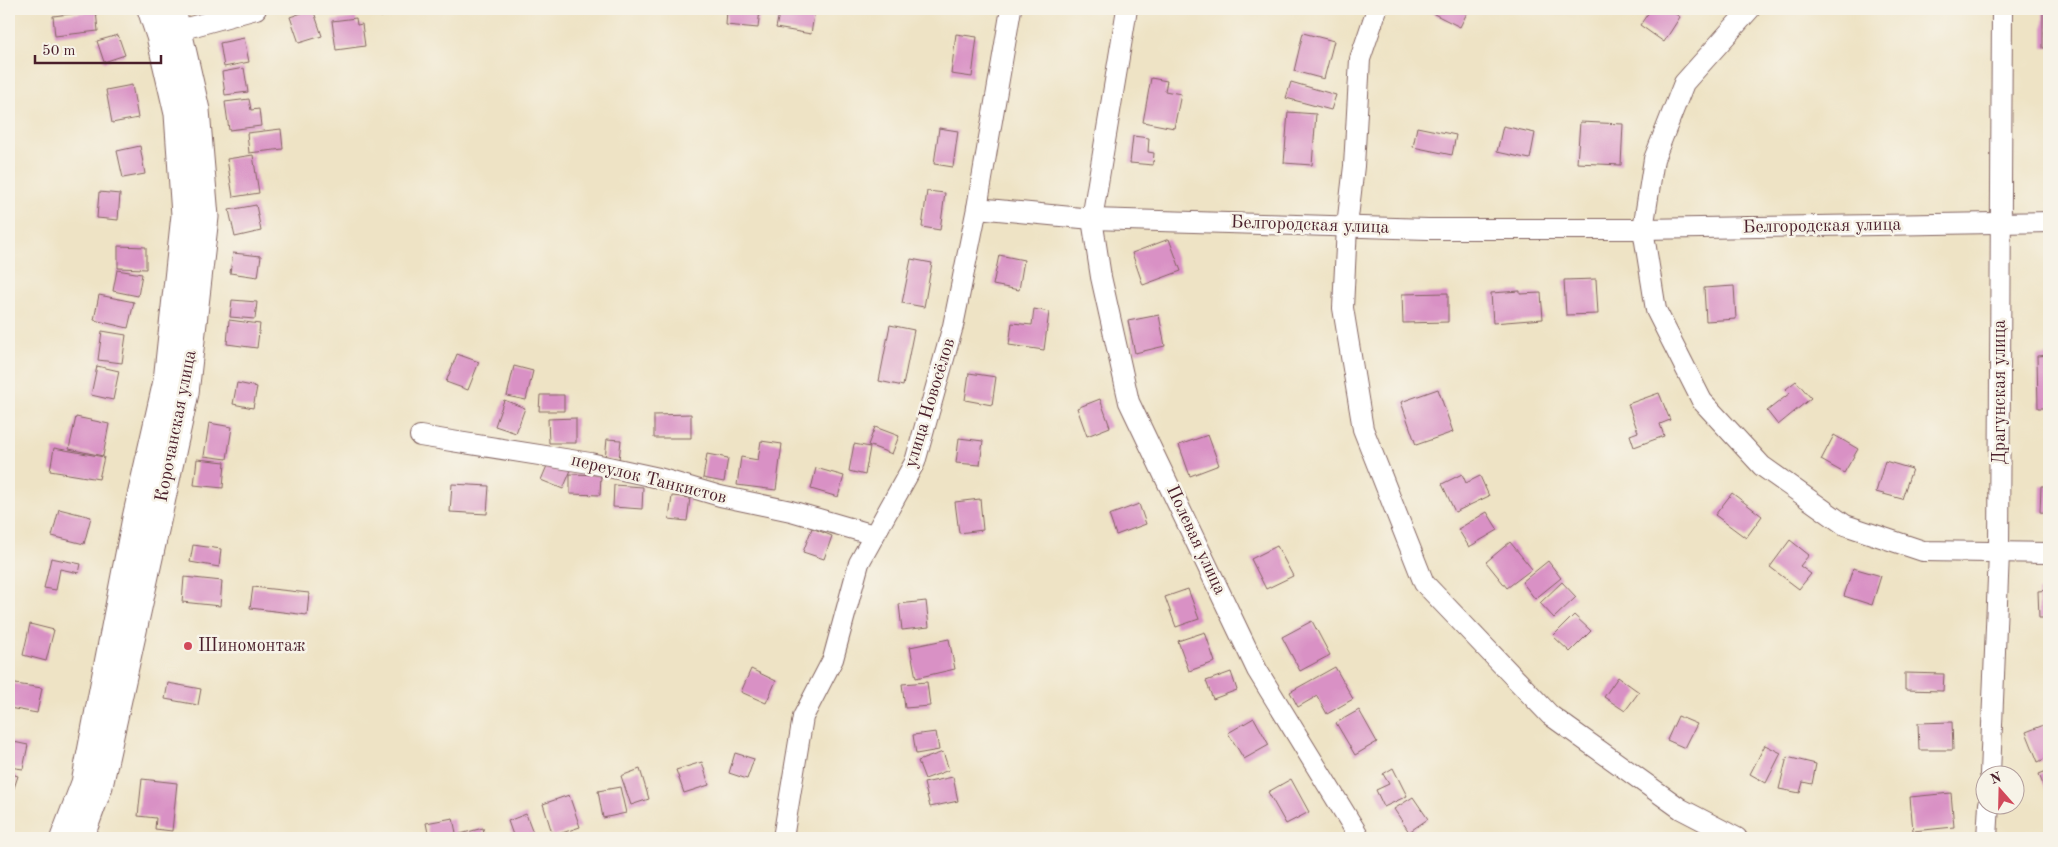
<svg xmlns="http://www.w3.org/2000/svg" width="2058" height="847" font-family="'Old Standard TT',serif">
<rect width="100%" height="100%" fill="#f7f3e8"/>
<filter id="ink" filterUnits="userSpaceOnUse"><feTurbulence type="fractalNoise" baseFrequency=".02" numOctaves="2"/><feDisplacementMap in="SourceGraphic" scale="10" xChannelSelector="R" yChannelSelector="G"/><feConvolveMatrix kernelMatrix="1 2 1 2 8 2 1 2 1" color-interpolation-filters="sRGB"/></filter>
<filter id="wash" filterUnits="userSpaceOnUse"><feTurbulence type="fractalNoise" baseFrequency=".0096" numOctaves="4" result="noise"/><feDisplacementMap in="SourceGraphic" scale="20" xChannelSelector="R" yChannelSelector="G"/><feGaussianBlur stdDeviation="1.12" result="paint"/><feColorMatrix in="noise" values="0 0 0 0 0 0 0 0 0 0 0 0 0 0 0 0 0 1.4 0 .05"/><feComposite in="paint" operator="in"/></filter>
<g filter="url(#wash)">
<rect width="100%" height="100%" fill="#eee3c5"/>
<g id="blocks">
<!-- building -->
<g fill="#d991c5">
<polygon points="313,9 322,36 299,43 290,17"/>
<polygon points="378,9 402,9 381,17"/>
<polygon points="727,9 760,9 758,28 726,25"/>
<polygon points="780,9 815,9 811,34 776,28"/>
<polygon points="1424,9 1469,9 1460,27"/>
<polygon points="1651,9 1668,9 1680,17 1664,42 1640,25"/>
<polygon points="96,11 98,31 55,36 53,16"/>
<rect x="2043" y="11" width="6" height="37"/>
<polygon points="356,18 357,25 362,24 365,46 336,50 332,21"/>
<polygon points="1303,33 1334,41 1324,79 1294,71"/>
<polygon points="956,34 977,37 972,77 951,74"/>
<polygon points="118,35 125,55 104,62 97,41"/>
<polygon points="244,38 249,62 224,67 220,43"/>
<polygon points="244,68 248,92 225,95 222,72"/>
<polygon points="1151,78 1167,81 1165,91 1181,94 1174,128 1143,122"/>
<polygon points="1291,82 1336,95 1331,110 1286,98"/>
<polygon points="132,85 138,118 112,123 106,90"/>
<polygon points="249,99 251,110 259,109 261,126 229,130 225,102"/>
<polygon points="1288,112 1316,114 1312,165 1284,163"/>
<polygon points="1580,122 1623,124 1621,165 1577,163"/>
<polygon points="1503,126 1535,133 1530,159 1497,152"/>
<polygon points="1417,127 1456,135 1452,155 1413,147"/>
<polygon points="939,128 958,131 953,167 934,164"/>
<polygon points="281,129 283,149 249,153 247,133"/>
<polygon points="1133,136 1149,138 1148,152 1154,153 1153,165 1130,163"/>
<polygon points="140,146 145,174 123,178 117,151"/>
<polygon points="253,155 259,193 233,197 227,159"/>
<polygon points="927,191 945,193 940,230 922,227"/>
<polygon points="99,192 120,194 118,220 97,218"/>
<polygon points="256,205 261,231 235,237 229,210"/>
<polygon points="1169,239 1181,271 1143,285 1132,253"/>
<polygon points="118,246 146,247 146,269 118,268"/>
<polygon points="233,253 261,256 258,277 230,273"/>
<polygon points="999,255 1024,260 1019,290 993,285"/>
<polygon points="911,259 932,263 924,307 902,303"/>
<polygon points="117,270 142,274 138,296 113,291"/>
<polygon points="1596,279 1598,314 1566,315 1564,280"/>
<polygon points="1734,286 1736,319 1706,321 1704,288"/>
<polygon points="1520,291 1520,294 1541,293 1543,319 1493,323 1491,293"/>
<polygon points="1448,293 1448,322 1403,323 1402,294"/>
<polygon points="99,295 134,302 128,328 94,320"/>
<polygon points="232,300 257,302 255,319 230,317"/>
<polygon points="1034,309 1049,312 1044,350 1009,345 1012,323 1032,325"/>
<polygon points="1159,315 1165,346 1135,353 1128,321"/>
<polygon points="229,320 260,324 257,348 227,344"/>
<polygon points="890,325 914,330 903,386 879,381"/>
<polygon points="102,331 126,335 122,363 98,360"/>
<polygon points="457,354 479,362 468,390 446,382"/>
<polygon points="2049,355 2049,408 2038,408 2037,356"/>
<polygon points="97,366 119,371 113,400 91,395"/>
<polygon points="514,366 533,371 526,400 507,396"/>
<polygon points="969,373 996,377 992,405 965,400"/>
<polygon points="1796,381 1811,398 1778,425 1767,411 1790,393 1786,389"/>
<polygon points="237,383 257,387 253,408 233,404"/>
<polygon points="1438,389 1453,432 1416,445 1401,402"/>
<polygon points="1659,393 1670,420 1660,424 1664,436 1634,447 1630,435 1638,432 1628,404"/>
<polygon points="540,395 564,395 564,411 539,411"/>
<polygon points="1100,399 1110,427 1087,436 1077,408"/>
<polygon points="504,400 525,408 516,433 495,426"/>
<polygon points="691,414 691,438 654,438 654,415"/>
<polygon points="76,417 109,424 103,456 69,449"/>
<polygon points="576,418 576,443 549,443 548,419"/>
<polygon points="209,423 232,427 227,459 204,456"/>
<polygon points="875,427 899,436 892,454 868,445"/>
<polygon points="1208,435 1219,465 1190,476 1179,445"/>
<polygon points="1834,435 1858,449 1844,473 1821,460"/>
<polygon points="959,438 983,441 980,465 956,463"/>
<polygon points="607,439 621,440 619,460 605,459"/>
<polygon points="761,441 782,444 776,490 737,485 741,457 758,460"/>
<polygon points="854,444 870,447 865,475 849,471"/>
<polygon points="54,448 104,457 99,479 50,471"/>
<polygon points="707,454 728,458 724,482 703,478"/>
<polygon points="197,459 225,462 223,488 194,485"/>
<polygon points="549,461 571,470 563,489 541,480"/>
<polygon points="1885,461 1912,469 1902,499 1876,492"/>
<polygon points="816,468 844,476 838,497 811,489"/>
<polygon points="570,474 601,475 600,495 570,494"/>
<polygon points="1462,474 1466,483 1480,476 1489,496 1455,512 1442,484"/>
<polygon points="452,484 489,486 487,514 450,512"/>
<polygon points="614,485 643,487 642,509 613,507"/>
<polygon points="2041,486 2049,486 2049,513 2040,512"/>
<polygon points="1732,493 1762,516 1746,538 1715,515"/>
<polygon points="672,496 690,498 687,521 669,519"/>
<polygon points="980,499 983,530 959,533 955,502"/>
<polygon points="1139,504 1146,524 1116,535 1109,515"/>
<polygon points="59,509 91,517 84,544 52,536"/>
<polygon points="1487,512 1498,530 1469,547 1458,529"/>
<polygon points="812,528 832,536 824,559 803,552"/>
<polygon points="1790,540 1809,555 1800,566 1811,574 1799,589 1770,567"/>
<polygon points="1510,542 1532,569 1507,588 1486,562"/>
<polygon points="193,545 221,549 219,567 190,562"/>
<polygon points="1277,546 1293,576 1266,589 1251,559"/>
<polygon points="51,558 81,564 79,573 60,569 56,590 44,588"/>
<polygon points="1548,561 1561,578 1535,599 1522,582"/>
<polygon points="1853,568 1881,576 1872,605 1844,596"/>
<polygon points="184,577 222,581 220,606 182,602"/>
<polygon points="1562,582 1576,597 1554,618 1540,603"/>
<polygon points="253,587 309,593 307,615 250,608"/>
<polygon points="1188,589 1199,619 1176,627 1165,597"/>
<polygon points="2049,590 2049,618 2039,618 2038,591"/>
<polygon points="926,601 929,627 902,630 899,604"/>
<polygon points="1574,615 1591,631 1570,652 1553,636"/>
<polygon points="1312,621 1330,655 1300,671 1282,637"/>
<polygon points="30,624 54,630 46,661 23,655"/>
<polygon points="1205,632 1215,662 1189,671 1178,641"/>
<polygon points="949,639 955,669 916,678 910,647"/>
<polygon points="1335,667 1353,699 1327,714 1317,696 1298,707 1290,692"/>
<polygon points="751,669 776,681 766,703 741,692"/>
<polygon points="1231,672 1237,690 1213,699 1206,681"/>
<polygon points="1905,673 1944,674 1943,691 1905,690"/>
<polygon points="1618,677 1639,692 1625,711 1604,697"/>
<polygon points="927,682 930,706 905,708 902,684"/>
<polygon points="9,683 42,688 37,713 9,708"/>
<polygon points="168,683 201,689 198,705 165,699"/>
<polygon points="1359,710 1377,742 1355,755 1336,723"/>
<polygon points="1678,716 1697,724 1685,748 1667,740"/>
<polygon points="1254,718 1269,745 1244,759 1228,733"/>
<polygon points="1952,722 1953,750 1919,750 1918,723"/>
<polygon points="2049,723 2049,757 2038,762 2026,732"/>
<polygon points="936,732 939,750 916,754 913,735"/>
<polygon points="9,741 28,745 23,769 9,767"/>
<polygon points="1765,745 1781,753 1766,783 1750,774"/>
<polygon points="943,752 949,770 925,779 918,761"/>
<polygon points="735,753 754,759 747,779 729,773"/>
<polygon points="1787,757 1816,764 1812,784 1803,782 1800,793 1779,789"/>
<polygon points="702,762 709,785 684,793 676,770"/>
<polygon points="1393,768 1407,796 1384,807 1376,790 1389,784 1383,774"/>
<polygon points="640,769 649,799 631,805 621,776"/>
<polygon points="2049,770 2049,801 2039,774"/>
<polygon points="9,773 18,776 12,794 9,793"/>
<polygon points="953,777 958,801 930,807 924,783"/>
<polygon points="142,779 177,783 172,831 155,829 156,818 138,816"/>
<polygon points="1291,779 1309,812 1286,824 1268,792"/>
<polygon points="620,787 626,813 603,818 598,791"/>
<polygon points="1951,793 1954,827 1913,831 1910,797"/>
<polygon points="569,795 580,827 553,836 543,804"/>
<polygon points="1413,797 1428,819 1409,832 1394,809"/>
<polygon points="526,814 534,835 525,838 514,838 508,821"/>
<polygon points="453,818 457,838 429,838 426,823"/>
<polygon points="483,828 485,838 461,838 460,834"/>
</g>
</g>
</g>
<g filter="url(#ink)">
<use href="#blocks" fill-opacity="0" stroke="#836461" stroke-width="1"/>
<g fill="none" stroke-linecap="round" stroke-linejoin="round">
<defs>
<g id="minor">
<polyline points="1127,9 1092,219 1101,277 1129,402 1257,670 1360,838"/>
<polyline points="1377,9 1360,59 1354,166 1347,226 1343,308 1363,429 1424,583 1550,715 1681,809 1737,838"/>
<polyline points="1750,9 1684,83 1654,159 1643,229 1656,310 1702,401 1762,466 1845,525 1923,551 2049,553"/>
<polyline points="165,34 256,9"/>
<polyline points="977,208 1092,219 1428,229 1643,229 2049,222"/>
<polyline points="420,436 590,463 659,478 720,496 791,511 874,535"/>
<polyline points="1990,774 1999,553 2002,9"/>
<polyline points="783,838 803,717 833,659 859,563 915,462 953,326 977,208 1011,9"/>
<polyline points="1987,838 1989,804"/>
</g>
<g id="major">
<polyline points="63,838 84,783 135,518 166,381 184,215 177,114 159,36 150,9"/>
<polyline points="81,838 100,786 186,393 206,217 197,110 179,31 172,9"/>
</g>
</defs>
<!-- minor casing -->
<use href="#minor" stroke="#836461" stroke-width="22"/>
<!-- major casing -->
<use href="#major" stroke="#836461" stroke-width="27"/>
<!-- minor -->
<use href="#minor" stroke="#fff" stroke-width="20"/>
<!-- major -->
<use href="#major" stroke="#fff" stroke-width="25"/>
</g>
</g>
<!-- markers -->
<circle fill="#d1495b" stroke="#f7f3e8" stroke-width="2" cx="188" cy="646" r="5"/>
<g text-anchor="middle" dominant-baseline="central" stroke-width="5" stroke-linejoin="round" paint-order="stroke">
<!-- street labels -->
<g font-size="18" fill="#4a1f2b" stroke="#f7f3e8">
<text transform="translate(1310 225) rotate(2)">Белгородская улица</text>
<text transform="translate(1822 226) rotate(-1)">Белгородская улица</text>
<text transform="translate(2000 392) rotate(-90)">Драгунская улица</text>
<text transform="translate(930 403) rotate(-73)">улица Новосёлов</text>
<text transform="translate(176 426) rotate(-79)">Корочанская улица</text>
<text transform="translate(649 479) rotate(14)">переулок Танкистов</text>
<text transform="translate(1196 540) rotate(65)">Полевая улица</text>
</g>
<!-- poi labels -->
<g font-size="18" fill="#4a1f2b" stroke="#f7f3e8" text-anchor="start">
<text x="198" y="646">Шиномонтаж</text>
</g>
</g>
<!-- margin -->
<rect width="2058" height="847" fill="none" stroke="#f7f3e8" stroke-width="30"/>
<!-- north arrow -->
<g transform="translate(2000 790) rotate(340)"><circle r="24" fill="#f7f3e8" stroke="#b29e9c"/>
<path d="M0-4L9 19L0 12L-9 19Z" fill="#d1495b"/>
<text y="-8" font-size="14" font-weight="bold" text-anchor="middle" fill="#4a1f2b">N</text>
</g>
<!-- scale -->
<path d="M35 55v8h126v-8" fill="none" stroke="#4a1f2b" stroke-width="2.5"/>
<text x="42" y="55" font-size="15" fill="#4a1f2b" stroke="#f7f3e8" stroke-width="4" paint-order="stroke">50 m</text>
</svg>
